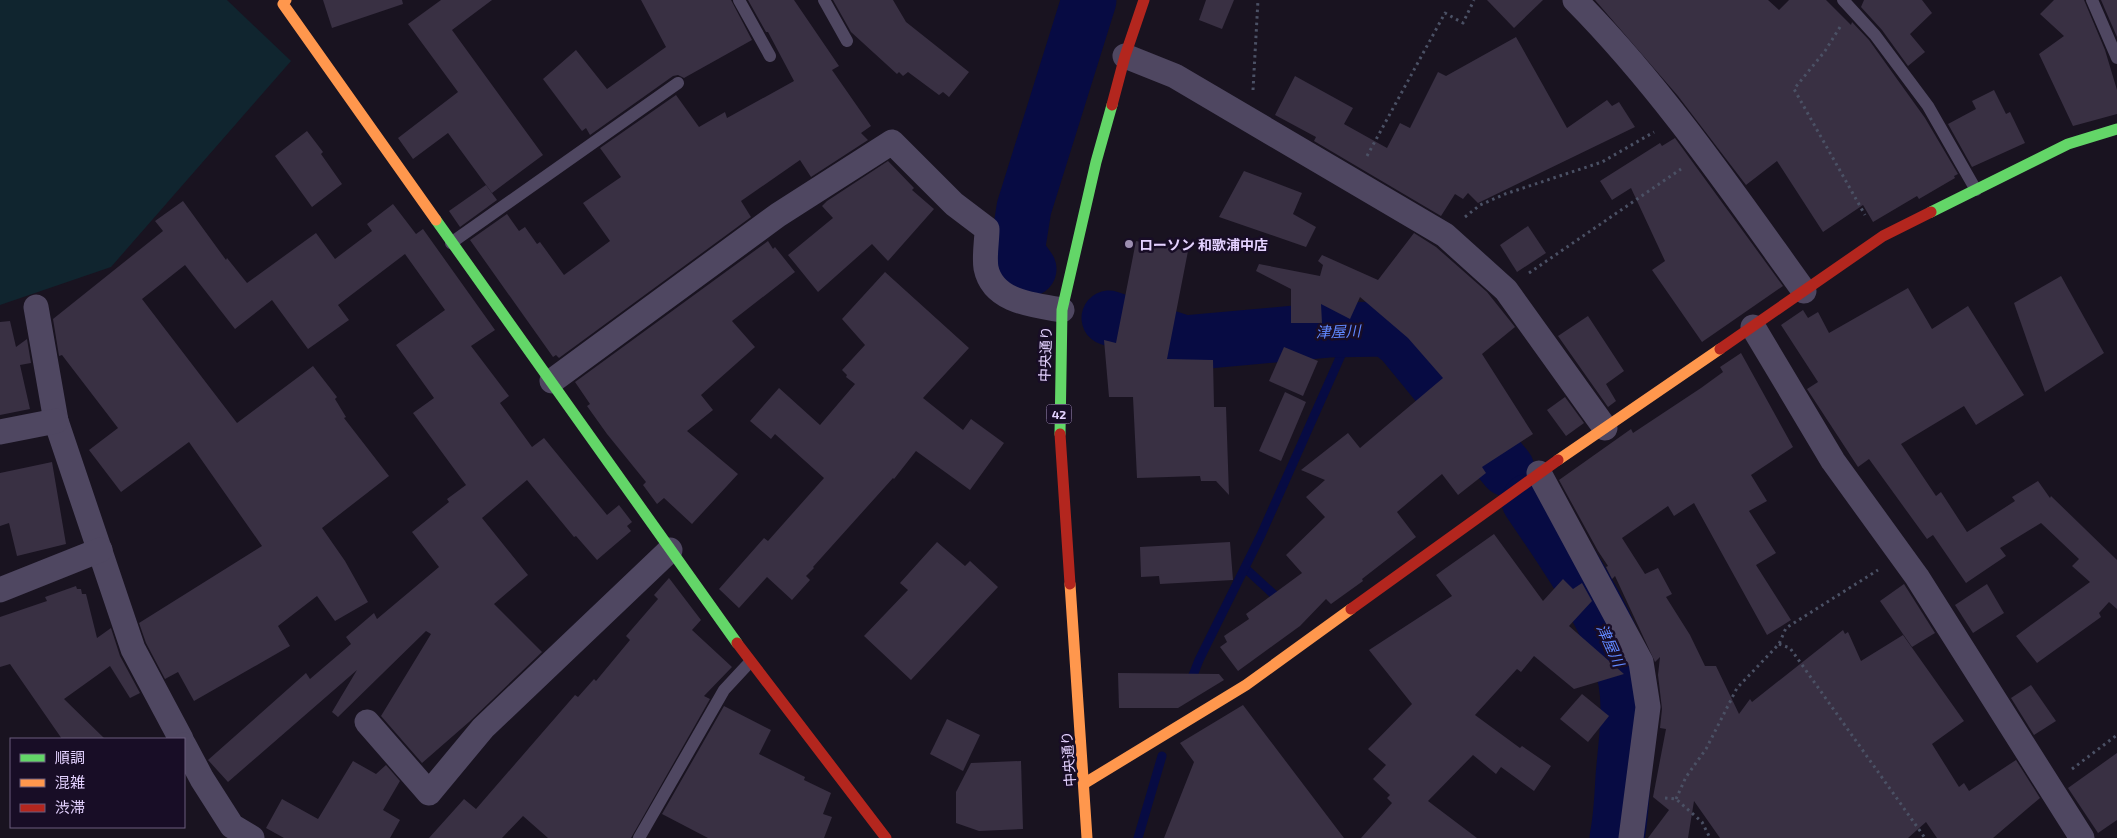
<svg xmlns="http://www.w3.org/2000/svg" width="2117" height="838" font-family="'Exo 2','Noto Sans JP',sans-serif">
<rect width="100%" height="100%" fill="#191320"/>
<!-- green -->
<polygon fill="#10252f" points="0,0 227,0 291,61 111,267 0,305"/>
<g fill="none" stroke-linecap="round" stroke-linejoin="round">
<!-- stream -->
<g stroke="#070b43" stroke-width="9">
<polyline points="1245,568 1282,602"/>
<polyline points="1190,683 1199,660 1261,535 1342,353 1328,330"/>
<polyline points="1138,838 1162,756"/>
</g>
<!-- river -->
<g stroke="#070b43" stroke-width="55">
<polyline points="1029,269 1017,252 1024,208 1089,0"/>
<polyline points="1109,318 1185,343 1328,330 1387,329 1402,341 1507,469"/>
<path d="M 1529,501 C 1563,551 1599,602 1620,660 C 1634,696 1626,739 1623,777 C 1622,797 1621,818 1617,838"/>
</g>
</g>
<!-- building -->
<g fill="#393043">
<polygon points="323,0 402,0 403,4 332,28"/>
<polygon points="441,0 492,0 452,30 543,155 492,193 448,133 413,159 398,138 458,92 408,24"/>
<polygon points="641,0 731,0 752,40 684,78 678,75 673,76 590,135 586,128 582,131 543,79 576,50 607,89 666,47"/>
<polygon points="748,0 794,0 839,66 832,70 871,126 861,133 868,140 811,177 800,160 741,201 751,217 559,358 556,355 553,357 470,240 507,214 519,231 525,227 537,244 540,242 564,275 610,241 583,203 621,177 600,148 676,95 699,127 725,112 727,118 794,81 768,32 766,32"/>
<polygon points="833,0 893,0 906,22 969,72 949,97 943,92 939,95 908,72 903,76 899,72 897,74 851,32"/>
<polygon points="1206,0 1234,0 1222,29 1199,20"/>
<polygon points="1487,0 1543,0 1514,28"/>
<polygon points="1595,0 1768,0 1779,10 1789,0 1826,0 1851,25 1852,22 1869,40 1925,118 1958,174 1954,176 1955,178 1919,199 1917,196 1873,222 1863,205 1823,232 1777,161 1746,185 1678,96"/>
<polygon points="1864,0 1922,0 1932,13 1910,34 1925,52 1908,66 1882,30 1861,7"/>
<polygon points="2054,0 2084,0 2105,50 2117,90 2117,114 2073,126 2039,54 2064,36 2040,14"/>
<polygon points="2101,0 2117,0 2117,37"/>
<polygon points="1516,37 1567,128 1607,100 1612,106 1619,102 1635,127 1478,203 1468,193 1463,199 1455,194 1441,216 1314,141 1316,137 1275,115 1295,76 1353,108 1344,124 1387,148 1400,123 1410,128 1438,72 1446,76"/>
<polygon points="1994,90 2006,114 2010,112 2025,143 1972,167 1948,124 1976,109 1972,101"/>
<polygon points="307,131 323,152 321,154 342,184 312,207 275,156"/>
<polygon points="1675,138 1783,286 1702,342 1652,270 1665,261 1631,188 1612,200 1600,181 1660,143 1662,146"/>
<polygon points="888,161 914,188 912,190 934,209 888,261 872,244 818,292 788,255 833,218 822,206 827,201"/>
<polygon points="1244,171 1302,193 1293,214 1316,227 1306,247 1219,217"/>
<polygon points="486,185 497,200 460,227 449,211"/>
<polygon points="183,201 226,260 227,258 247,283 316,233 335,259 372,231 367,224 393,204 416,234 423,229 495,330 471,346 509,396 500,403 532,447 544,438 607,515 619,505 632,522 627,526 631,531 597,560 576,536 574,537 527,480 482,518 528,575 494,604 542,652 469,722 422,763 381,716 431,634 426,631 338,717 332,712 357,670 228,782 208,760 306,673 310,679 351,644 346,637 374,613 377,619 439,567 412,532 449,502 447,499 466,485 413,413 434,398 396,345 445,310 405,254 338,305 349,320 308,349 272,300 235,329 185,265 142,299 237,423 313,366 337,397 335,399 346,417 344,418 389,476 322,528 345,561 368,602 335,621 317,596 278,626 290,646 194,701 178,672 165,679 146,643 139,623 262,546 189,442 121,492 89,450 118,428 62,355 59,356 53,319 163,231 155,221"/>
<polygon points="1528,226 1546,253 1517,272 1500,245"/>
<polygon points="1414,233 1436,247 1487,292 1515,327 1482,354 1533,434 1482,467 1486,473 1458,495 1442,474 1397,512 1416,537 1362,579 1363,581 1331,604 1326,599 1300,626 1238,671 1220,647 1227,642 1224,636 1249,619 1246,614 1302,573 1286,555 1325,517 1306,497 1325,480 1301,470 1348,433 1360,448 1443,378 1408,338 1360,297 1350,319 1321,304 1322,323 1291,323 1291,289 1256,271 1259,264 1320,276 1323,265 1318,261 1322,255 1378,280"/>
<polygon points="768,241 773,249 775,247 795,272 732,321 755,347 701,395 713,410 687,431 738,474 692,524 664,498 657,504 643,485 646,482 607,434 587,406 590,404 575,382"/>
<polygon points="1136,241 1188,251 1167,359 1213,360 1214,407 1226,407 1229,495 1216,481 1201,481 1200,476 1137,478 1133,397 1109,397 1104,340 1116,343"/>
<polygon points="885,272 969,348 923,398 963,430 971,419 1004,443 970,490 916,451 894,479 893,478 813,567 814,568 806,576 810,580 792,600 767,577 739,608 719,589 764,538 768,541 824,478 775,434 771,439 750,421 779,388 820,425 855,384 846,377 847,375 842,370 865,345 842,319"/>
<polygon points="2061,276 2104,353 2045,392 2014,303"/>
<polygon points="1908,288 1932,329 1968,306 2024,395 1976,425 1964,406 1901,444 1936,496 1941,492 1967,532 2015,501 2012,497 2038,481 2050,498 2051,496 2117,560 2117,609 2109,602 2099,613 2101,617 2037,663 2016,636 2090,582 2072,566 2079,559 2041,523 2000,548 2006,556 1966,583 1933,535 1927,539 1869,459 1858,467 1807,389 1818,382 1781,325 1803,310 1808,318 1818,312 1829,333"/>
<polygon points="1588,316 1624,371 1606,384 1616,401 1608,407 1558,336"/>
<polygon points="10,321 16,347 27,339 31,363 20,365 30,409 0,415 0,322"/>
<polygon points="1284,347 1318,361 1303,396 1269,381"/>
<polygon points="1741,353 1793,447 1751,475 1767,501 1749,511 1776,553 1756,565 1791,620 1767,635 1694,503 1674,516 1668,506 1622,538 1645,574 1658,568 1672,594 1666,597 1690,635 1705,666 1716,666 1739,714 1750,699 1752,702 1843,630 1845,634 1848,632 1861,661 1903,635 1964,721 1932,744 1959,787 1964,783 1969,791 2016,760 2040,798 1993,838 1937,838 1926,822 1908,838 1720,838 1694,801 1688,838 1648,838 1669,810 1653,797 1666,729 1660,728 1662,709 1658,675 1660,657 1655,662 1615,576 1612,579 1606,567 1608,566 1598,551 1559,480 1631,429 1633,433 1701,388 1723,372 1720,367"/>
<polygon points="1285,392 1306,402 1281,461 1259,451"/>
<polygon points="1565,397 1584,423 1566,436 1547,410"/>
<polygon points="52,462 66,544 17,556 9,523 0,526 0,473"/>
<polygon points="1494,534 1543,601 1563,579 1573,589 1582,583 1592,601 1569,626 1624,674 1574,689 1534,656 1521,672 1517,669 1475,715 1520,748 1522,746 1551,766 1534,791 1501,767 1496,774 1473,755 1428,801 1477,838 1361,838 1392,803 1387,798 1390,795 1373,779 1386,765 1368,749 1412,704 1369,650 1452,596 1436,575"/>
<polygon points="937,542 965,566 970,561 998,587 911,680 864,636 908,590 900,583"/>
<polygon points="1230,542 1233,580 1160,584 1159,576 1141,577 1140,547"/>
<polygon points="669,578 701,620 692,630 732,667 704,696 710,699 631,838 548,838 523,816 502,838 429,838 464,799 476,809 575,695 578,697 594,679 596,681 630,640 626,636 658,599 654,595"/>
<polygon points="1904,584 1935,633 1912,647 1880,601"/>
<polygon points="1987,584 2004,613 1973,633 1955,605"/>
<polygon points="76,586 77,589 81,589 82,594 86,594 97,638 111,628 120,656 140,693 130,698 110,666 64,699 105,739 62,739 10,664 0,667 0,617 47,601 45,597"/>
<polygon points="1118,673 1219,674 1224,680 1178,708 1119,708"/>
<polygon points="2031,685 2056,721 2034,735 2011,698"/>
<polygon points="1582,694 1609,716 1588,742 1560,719"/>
<polygon points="1243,705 1344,838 1164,838 1194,762 1180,743"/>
<polygon points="724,706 771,730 759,754 805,777 804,780 831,793 823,814 832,817 824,838 708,838 662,814"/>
<polygon points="947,719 980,735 963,771 930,754"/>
<polygon points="2117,753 2117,820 2098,833 2068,788"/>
<polygon points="353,761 376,774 386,765 400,781 383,810 400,820 390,838 284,838 266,828 282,799 318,819"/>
<polygon points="1021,761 1023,829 979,831 956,823 956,792 971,763"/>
</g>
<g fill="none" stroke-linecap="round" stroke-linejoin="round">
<!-- path -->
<g stroke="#4b5165" stroke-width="3" stroke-dasharray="2.5 4" stroke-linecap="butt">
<polyline points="1840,27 1825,51 1794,89 1865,215"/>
<polyline points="1253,90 1258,0"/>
<polyline points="1367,156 1445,13 1463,23 1474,0"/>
<polyline points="1465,217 1480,205 1505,194 1602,162 1654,132"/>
<polyline points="1529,273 1681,169"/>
<polyline points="1779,644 1790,648 1925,838"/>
<polyline points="2072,769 2117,735"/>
<polyline points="1665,798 1676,799 1702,822 1710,838"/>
<polyline points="1676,799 1686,777 1706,749 1737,688 1779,644 1786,628 1878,570"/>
</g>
<!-- lane -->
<g stroke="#4f4761" stroke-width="12">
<polyline points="739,0 770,56"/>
<polyline points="824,0 847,41"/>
<polyline points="1843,0 1875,35 1928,106 1976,190"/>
<polyline points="2092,0 2117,58"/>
<polyline points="451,243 678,83"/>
<polyline points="639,838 724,690 750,662"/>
</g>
<!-- street -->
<g stroke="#4f4761" stroke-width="25">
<path d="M 1575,0 C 1662,88 1732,191 1804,291"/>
<polyline points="1125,56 1175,76 1445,235 1506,290 1605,428"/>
<polyline points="36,307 56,421 133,649 181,739"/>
<polyline points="1753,327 1833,461 1917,577 2082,838"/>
<path d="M 552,381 L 778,215 L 892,142 L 954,204 L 987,229 C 987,241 984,256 986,268 C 993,302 1033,305 1062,310"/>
<polyline points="0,432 56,421"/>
<polyline points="1539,473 1641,662 1648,707 1631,838"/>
<polyline points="0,590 100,550"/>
<polyline points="367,722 429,793 483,728 670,550"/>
<polyline points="184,745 202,779 232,826 252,838"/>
</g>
<!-- fast -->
<g stroke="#63d668" stroke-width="11">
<polyline points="1931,212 2068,144 2117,129"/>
<polyline points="436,220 737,643"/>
<polyline points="1060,434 1062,310 1096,162 1112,105"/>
</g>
<!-- slow -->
<g stroke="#ff974d" stroke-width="11">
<polyline points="286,0 283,4 436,220"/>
<polyline points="1558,460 1720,349"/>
<polyline points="1070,584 1087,838"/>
<polyline points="1085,783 1246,685 1351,609"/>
</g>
<!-- jam -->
<g stroke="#b3261e" stroke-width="11">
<polyline points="1112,105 1125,56 1144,0"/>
<polyline points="1720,349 1883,236 1931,212"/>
<polyline points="1060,434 1070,584"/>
<polyline points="1351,609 1558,460"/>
<polyline points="737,643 886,838"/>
</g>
</g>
<!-- markers -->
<circle fill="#9d8fb1" stroke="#180d26" stroke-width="2" cx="1129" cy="244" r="5"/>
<g text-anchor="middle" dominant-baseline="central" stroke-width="5" stroke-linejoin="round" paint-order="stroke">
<!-- shield labels -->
<rect fill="#180d26" stroke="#a797be" stroke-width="1" x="1046.5" y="404.5" width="25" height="19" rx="4"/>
<g font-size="12" font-weight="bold" fill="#e4d2ff">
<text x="1059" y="414">42</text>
</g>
<!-- poi labels -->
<g font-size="14" font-weight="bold" fill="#e4d2ff" stroke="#180d26" text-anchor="start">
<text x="1139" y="244">ローソン 和歌浦中店</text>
</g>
<!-- street labels -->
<g font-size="14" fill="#e4d2ff" stroke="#180d26">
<text transform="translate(1045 354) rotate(-88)">中央通り</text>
<text transform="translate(1068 759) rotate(-94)">中央通り</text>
</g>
<!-- water labels -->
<g font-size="15" font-style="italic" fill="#6088ff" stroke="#180d26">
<text transform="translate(1338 331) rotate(-2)">津屋川</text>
<text transform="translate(1611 645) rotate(66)">津屋川</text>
</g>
</g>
<!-- legend -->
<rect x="10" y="738" width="175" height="90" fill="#180d26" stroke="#6a5c7d"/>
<rect x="20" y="754" width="25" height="8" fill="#63d668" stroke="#6a5c7d"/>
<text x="55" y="763" font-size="15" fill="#e4d2ff">順調</text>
<rect x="20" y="779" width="25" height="8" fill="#ff974d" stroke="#6a5c7d"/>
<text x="55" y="788" font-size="15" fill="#e4d2ff">混雑</text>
<rect x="20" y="804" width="25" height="8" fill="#b3261e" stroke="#6a5c7d"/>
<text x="55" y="813" font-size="15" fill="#e4d2ff">渋滞</text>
</svg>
